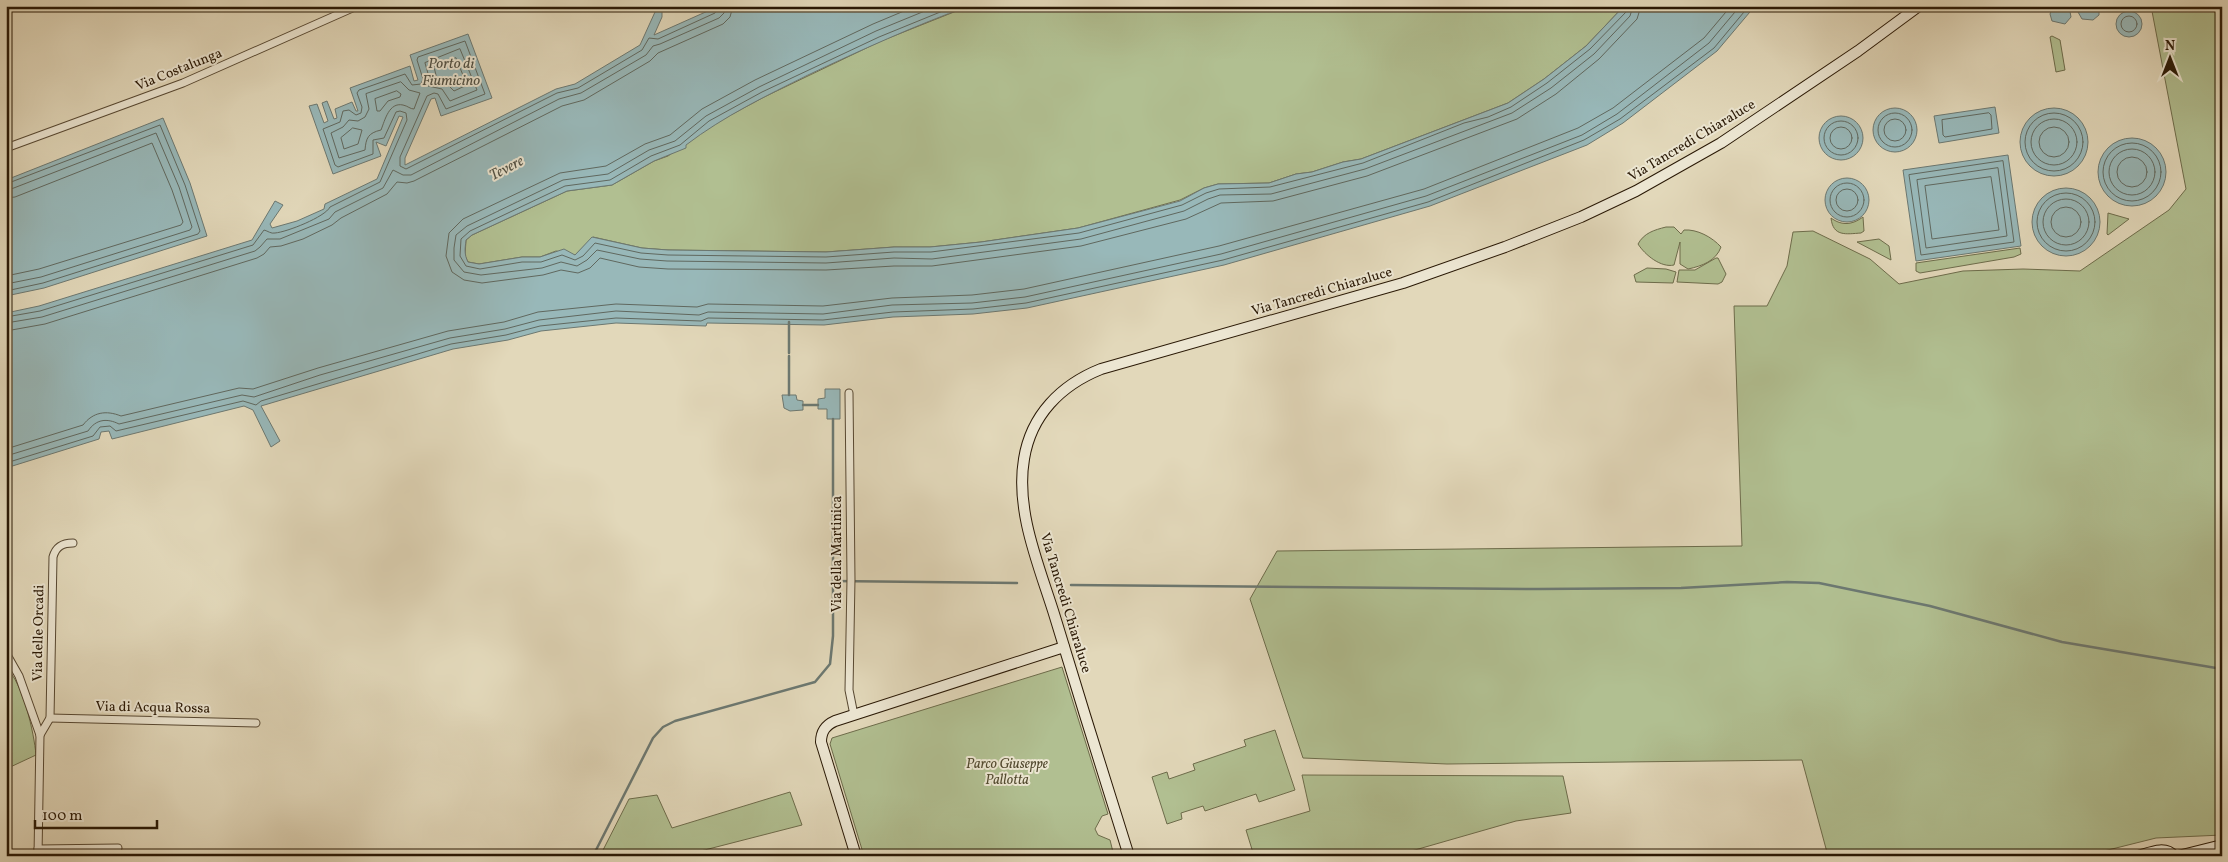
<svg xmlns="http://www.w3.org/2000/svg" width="2228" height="862" font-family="Vollkorn,serif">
<rect width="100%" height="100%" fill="#e2d8ba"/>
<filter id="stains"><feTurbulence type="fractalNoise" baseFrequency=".004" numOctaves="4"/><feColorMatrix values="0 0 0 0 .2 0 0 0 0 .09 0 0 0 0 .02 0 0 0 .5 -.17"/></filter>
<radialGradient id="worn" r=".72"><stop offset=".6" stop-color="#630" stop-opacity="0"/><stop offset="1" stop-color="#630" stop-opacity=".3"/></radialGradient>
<!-- green -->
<g fill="#b1bf91" stroke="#6d6c4b">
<polygon points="969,6 1624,6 1586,46 1544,79 1508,103 1361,159 1343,162 1312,172 1296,174 1269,183 1218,184 1204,188 1180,200 1078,228 981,242 930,247 894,247 826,252 668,250 642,248 593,237 575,255 556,251 540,257 522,257 479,264 468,262 465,256 466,240 472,235 567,191 612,185 654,161 668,156 712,125 764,97 881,41"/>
<polygon points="2151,6 2222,6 2222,835 2156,838 2084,856 1828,856 1802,760 1447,764 1303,758 1250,599 1277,551 1742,546 1734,306 1767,306 1787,266 1793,232 1813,231 1870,259 1899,284 1963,271 2023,269 2080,271 2169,210 2186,189"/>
<polygon points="2052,36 2060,40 2065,70 2056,72 2050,37"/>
<polygon points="2108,213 2129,219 2108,235 2107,234"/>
<path d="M 1863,217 L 1864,231 L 1861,233 C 1846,234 1833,237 1831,218 C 1842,226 1852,225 1863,217 Z"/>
<path d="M 1666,227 L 1674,227 L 1681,234 L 1684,230 C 1697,229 1712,237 1721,247 C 1716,261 1702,266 1688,269 L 1680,264 L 1680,242 L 1674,265 C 1661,268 1645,255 1638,244 C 1644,233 1654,230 1666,227 Z"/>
<polygon points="1879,239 1889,246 1891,260 1857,242"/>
<polygon points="2020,248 2021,254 2014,257 1920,273 1916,271 1916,263"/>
<polygon points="1716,258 1718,258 1726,274 1722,282 1718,284 1677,282 1679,270 1695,270"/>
<polygon points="1647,268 1666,269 1676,272 1673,283 1636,282 1634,275"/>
<polygon points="1062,667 1108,814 1102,816 1095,829 1098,835 1110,840 1114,856 864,856 830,744 832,738"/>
<path d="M 6,668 C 23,682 34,733 36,755 L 6,769 Z"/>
<polygon points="1275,730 1295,790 1259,802 1256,794 1205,811 1203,806 1181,813 1182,819 1167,824 1152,777 1167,772 1169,779 1195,770 1193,764 1246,746 1244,740"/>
<polygon points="1302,775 1563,776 1571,813 1516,821 1394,856 1254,856 1246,830 1310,811"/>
<polygon points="790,792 802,825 689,854 690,856 600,856 629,799 657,795 672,828"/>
</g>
<!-- water -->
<g fill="#98b8b9" stroke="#6c7871">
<path d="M 719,6 L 969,6 C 914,26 861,50 808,75 C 766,96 724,116 686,145 L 686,148 L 654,161 L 612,185 L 567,191 L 472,235 L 466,240 C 465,249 464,254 468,262 L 479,264 L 522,257 L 540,257 L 564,249 L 575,255 L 592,237 L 642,248 L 668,250 L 826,252 L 894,247 L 930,247 L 981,242 L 1078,228 L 1180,201 L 1204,188 L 1218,184 L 1269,183 L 1296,174 L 1312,172 L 1343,162 L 1361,159 L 1508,103 L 1544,79 L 1586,46 L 1624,6 L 1755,6 L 1717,51 L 1623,123 L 1587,145 L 1430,206 L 1224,265 L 1027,308 L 973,314 L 893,317 L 824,325 L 707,323 L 706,326 L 616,323 L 541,331 L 508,340 L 453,349 L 261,406 L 280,441 L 271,447 L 253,410 L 244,406 L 112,439 L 109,431 L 101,432 L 99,439 L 6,468 L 6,313 L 39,306 L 252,240 L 275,201 L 283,205 L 270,224 L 272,228 L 297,221 L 324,209 L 325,204 L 377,179 L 403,117 L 399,116 L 386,146 L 376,142 L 381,156 L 333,174 L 309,106 L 317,104 L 324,123 L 328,121 L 322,103 L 327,101 L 334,119 L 337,118 L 335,109 L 352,102 L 356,111 L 358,111 L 350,88 L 410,66 L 414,81 L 418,80 L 410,55 L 468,34 L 492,98 L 441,116 L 435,98 L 431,99 L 405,158 L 405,165 L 556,89 L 575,84 L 640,45 L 655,12 L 658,10 L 662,11 L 662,17 L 654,35 Z"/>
<polygon points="2053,6 2069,6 2071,17 2065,24 2052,21 2050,14"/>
<polygon points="2078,6 2099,6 2099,15 2093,20 2082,19 2078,12"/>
<circle cx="2129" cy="24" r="13"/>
<polygon points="1995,107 1999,133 1939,143 1934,116"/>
<circle cx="2054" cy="142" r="34"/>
<circle cx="1895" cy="130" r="22"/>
<circle cx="1841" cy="138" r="22"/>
<polygon points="163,118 190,183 207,236 44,288 6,296 6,180"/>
<circle cx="2132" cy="172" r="34"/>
<polygon points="2008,155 2021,246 1916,261 1903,170"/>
<circle cx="1847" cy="200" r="22"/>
<circle cx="2066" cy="222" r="34"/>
<polygon points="825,389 840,389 840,419 827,419 827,409 818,409 818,399 825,398"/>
<polygon points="782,395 796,395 797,400 803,401 803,410 790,411 784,408"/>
</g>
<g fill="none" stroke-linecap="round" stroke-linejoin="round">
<!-- shore -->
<g stroke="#60685f" stroke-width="1">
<polyline points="916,6 873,24 755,80 702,109 670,135 645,144 606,166 560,173 463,219 449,233 446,256 452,272 464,280 482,283 543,275 561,270 578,273 590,268 600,258 639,267 668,269 826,270 894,266 932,266 1081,246 1186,219 1221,203 1273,201 1367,176 1517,119 1556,94 1599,59 1637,19 1641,6"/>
<polyline points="937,6 876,31 759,87 706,116 675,141 649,150 608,174 563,180 467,226 456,235 454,248 454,260 464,272 481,275 542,268 561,262 577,266 587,260 597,250 640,259 667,261 826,263 894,258 932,259 1081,239 1184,211 1208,199 1220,195 1271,194 1365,169 1512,113 1551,88 1594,54 1630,16 1633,6"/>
<polyline points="955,6 879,37 762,92 709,121 680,145 651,156 610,180 565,186 470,231 461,239 460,256 466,266 480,269 522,262 541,262 562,255 575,260 583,256 595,243 641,253 668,255 826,257 894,252 931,252 1079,233 1182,205 1206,193 1219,189 1270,187 1363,163 1464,123 1488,117 1511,107 1547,83 1590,49 1626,12 1627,6"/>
<circle cx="2129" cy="24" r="8"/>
<polygon points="460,49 477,90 450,101 442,89 428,86 429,77 425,63"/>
<polygon points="456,58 467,85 454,91 446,83 437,79 434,67"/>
<path d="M 401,82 L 409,90 L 420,93 L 414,109 C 410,109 408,106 403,105 C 389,102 385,120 381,130 C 368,133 366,138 365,150 L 339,158 L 331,133 L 343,127 L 349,120 L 358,121 L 365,117 L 369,109 L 366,94 Z"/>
<polygon points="397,91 401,94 400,97 388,101 380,111 377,111 375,99"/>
<polygon points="1989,113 1991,115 1992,129 1945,137 1943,135 1942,120"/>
<circle cx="2054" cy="142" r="29"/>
<circle cx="1895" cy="130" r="17"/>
<circle cx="2054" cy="142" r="23"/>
<circle cx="1895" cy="130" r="11"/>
<circle cx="1841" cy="138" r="17"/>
<circle cx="2054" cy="142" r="15"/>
<circle cx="1841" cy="138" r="11"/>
<polygon points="353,128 362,130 358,144 344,149 341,138"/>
<circle cx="2132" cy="172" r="29"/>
<circle cx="2132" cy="172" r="23"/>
<circle cx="2132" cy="172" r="15"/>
<polygon points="2003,161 2014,242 1921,255 1909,175"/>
<polygon points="1998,168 2007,236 1926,248 1917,180"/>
<polygon points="1991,177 1999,230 1932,239 1925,186"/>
<circle cx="1847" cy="200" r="17"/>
<polyline points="6,184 160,125 185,185 200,231 198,234 43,283 6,291"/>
<circle cx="1847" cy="200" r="11"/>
<polyline points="6,191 156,133 179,187 192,227 190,230 41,277 6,284"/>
<circle cx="2066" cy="222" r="29"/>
<polyline points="6,198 15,197 152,143 172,190 183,222 181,225 39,269 6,276"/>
<circle cx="2066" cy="222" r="23"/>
<circle cx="2066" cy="222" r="15"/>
<path d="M 6,317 L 40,311 L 253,245 L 264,230 C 268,231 271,234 275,233 C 287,232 325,217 330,207 L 380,182 L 407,120 L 406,113 L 400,111 L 396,112 L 384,138 L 373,140 L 373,154 L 338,167 L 335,165 L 323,129 L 340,122 L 343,111 L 349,110 L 356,115 L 361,113 L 362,107 L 357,93 L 359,90 L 405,74 L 412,85 L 421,84 L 423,79 L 417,60 L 418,57 L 465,41 L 485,94 L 446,109 L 438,94 L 434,93 L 427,96 L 400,157 L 400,166 L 406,169 L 557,93 L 578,88 L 642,50 L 649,38 L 658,39 L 715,13 L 719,6"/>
<polyline points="6,323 42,317 255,251 260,247 267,239 280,239 329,219 335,212 383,188 393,170 403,175 411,175 559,99 581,93 646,55 653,46 660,44 719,18 724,13 725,6"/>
<polyline points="6,331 45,324 257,258 264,254 270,247 281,246 303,239 332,225 341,218 387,194 397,182 407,183 414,181 562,106 584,100 650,61 658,53 723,24 730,17 733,6"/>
<path d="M 6,449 L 83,425 C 93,412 106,410 121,416 L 239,388 L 253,389 L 318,368 L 448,331 L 504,322 L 538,312 L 616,304 L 697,307 L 708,304 L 823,306 L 892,298 L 972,295 L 1024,289 L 1219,246 L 1424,189 L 1578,128 L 1613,108 L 1704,38 L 1731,6"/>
<path d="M 6,456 L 88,431 C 96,419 107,418 119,424 L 242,395 L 254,397 L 320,375 L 450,338 L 505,329 L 539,320 L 616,311 L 699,315 L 708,312 L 823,314 L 892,305 L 972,303 L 1025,297 L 1221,254 L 1426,196 L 1582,135 L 1617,114 L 1709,43 L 1740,6"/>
<polyline points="6,463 93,436 100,427 110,426 116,431 243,401 256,405 261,401 451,344 506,335 540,326 616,318 701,321 708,318 823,320 893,312 973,309 1026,303 1223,260 1428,202 1584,140 1620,119 1714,48 1749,6"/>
</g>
<!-- stream -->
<g stroke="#6c7871" stroke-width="2.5">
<polyline points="789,353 789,322"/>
<polyline points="789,395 789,356"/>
<polyline points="803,405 818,405"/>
<polyline points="833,581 1017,583"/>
<polyline points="1071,585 1538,589 1681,588 1787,582 1819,583 1930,606 2062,642 2222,669"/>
<polyline points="593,856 653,738 663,727 675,721 815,682 830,664 833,636 833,419"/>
</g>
<defs>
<g id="street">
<polyline points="6,148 183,83 357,6"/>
<polyline points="849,393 851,579 849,690 854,715"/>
<polyline points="6,653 19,676 40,735 38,856"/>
<polyline points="50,718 256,723"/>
<path d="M 40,735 L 50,718 L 53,557 C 56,546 63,543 73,543"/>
<polyline points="38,849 118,848"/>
</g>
<g id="secondary">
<path d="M 856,856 L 821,742 C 821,731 826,725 835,721 L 1064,647"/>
<path d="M 1129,856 C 1104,776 1079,697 1055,617 C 1040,568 1015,512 1024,459 C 1031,415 1061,385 1101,369 L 1403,283 L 1505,247 L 1581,217 L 1636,191 L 1721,143 L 1858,51 L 1919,6"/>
<path d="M 2138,856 C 2149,853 2165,845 2174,856"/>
<polyline points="2178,856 2222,845"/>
</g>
</defs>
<!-- street casing -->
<use href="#street" stroke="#574832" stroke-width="9"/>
<!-- secondary casing -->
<use href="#secondary" stroke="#291805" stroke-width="12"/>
<!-- street -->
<use href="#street" stroke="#ece6d2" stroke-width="7"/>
<!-- secondary -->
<use href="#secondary" stroke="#ece6d2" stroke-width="10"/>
</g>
<g text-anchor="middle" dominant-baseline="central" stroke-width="4" stroke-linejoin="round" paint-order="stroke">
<!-- street labels -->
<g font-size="14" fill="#291805" stroke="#ece6d2">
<text transform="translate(179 70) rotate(-22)">Via Costalunga</text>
<text transform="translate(1692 141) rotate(-31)">Via Tancredi Chiaraluce</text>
<text transform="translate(1322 292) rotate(-16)">Via Tancredi Chiaraluce</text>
<text transform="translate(837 554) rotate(-90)">Via della Martinica</text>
<text transform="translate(1065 603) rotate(73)">Via Tancredi Chiaraluce</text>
<text transform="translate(39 633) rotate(-89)">Via delle Orcadi</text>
<text transform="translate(153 708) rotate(1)">Via di Acqua Rossa</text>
</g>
<!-- park labels -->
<g font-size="14" font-style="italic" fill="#524a2f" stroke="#ece6d2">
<text x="1007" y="764">Parco Giuseppe<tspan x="1007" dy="16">Pallotta</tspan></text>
</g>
<!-- water labels -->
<g font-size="15" font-style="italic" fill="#505044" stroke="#ece6d2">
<text x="451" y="64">Porto di<tspan x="451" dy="17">Fiumicino</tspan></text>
<text transform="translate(507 169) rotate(-28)">Tevere</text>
</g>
</g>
<!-- margin -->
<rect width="2228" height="862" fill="none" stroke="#e2d8ba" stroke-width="25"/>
<rect x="8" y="8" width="2213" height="847" fill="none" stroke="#291805" stroke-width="2.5"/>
<rect x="12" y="12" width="2203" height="837" fill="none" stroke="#291805"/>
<!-- north arrow -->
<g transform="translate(2170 58)" stroke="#ece6d2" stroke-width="4" paint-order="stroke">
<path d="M0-4L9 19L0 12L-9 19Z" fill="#291805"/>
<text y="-8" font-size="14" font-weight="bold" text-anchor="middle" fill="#291805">N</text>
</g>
<!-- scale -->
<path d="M35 820v8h122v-8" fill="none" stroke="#291805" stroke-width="2.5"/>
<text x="42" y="820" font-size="15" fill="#291805" stroke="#ece6d2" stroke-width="4" paint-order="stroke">100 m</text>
<rect width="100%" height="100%" filter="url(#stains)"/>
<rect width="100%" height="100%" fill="url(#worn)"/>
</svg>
